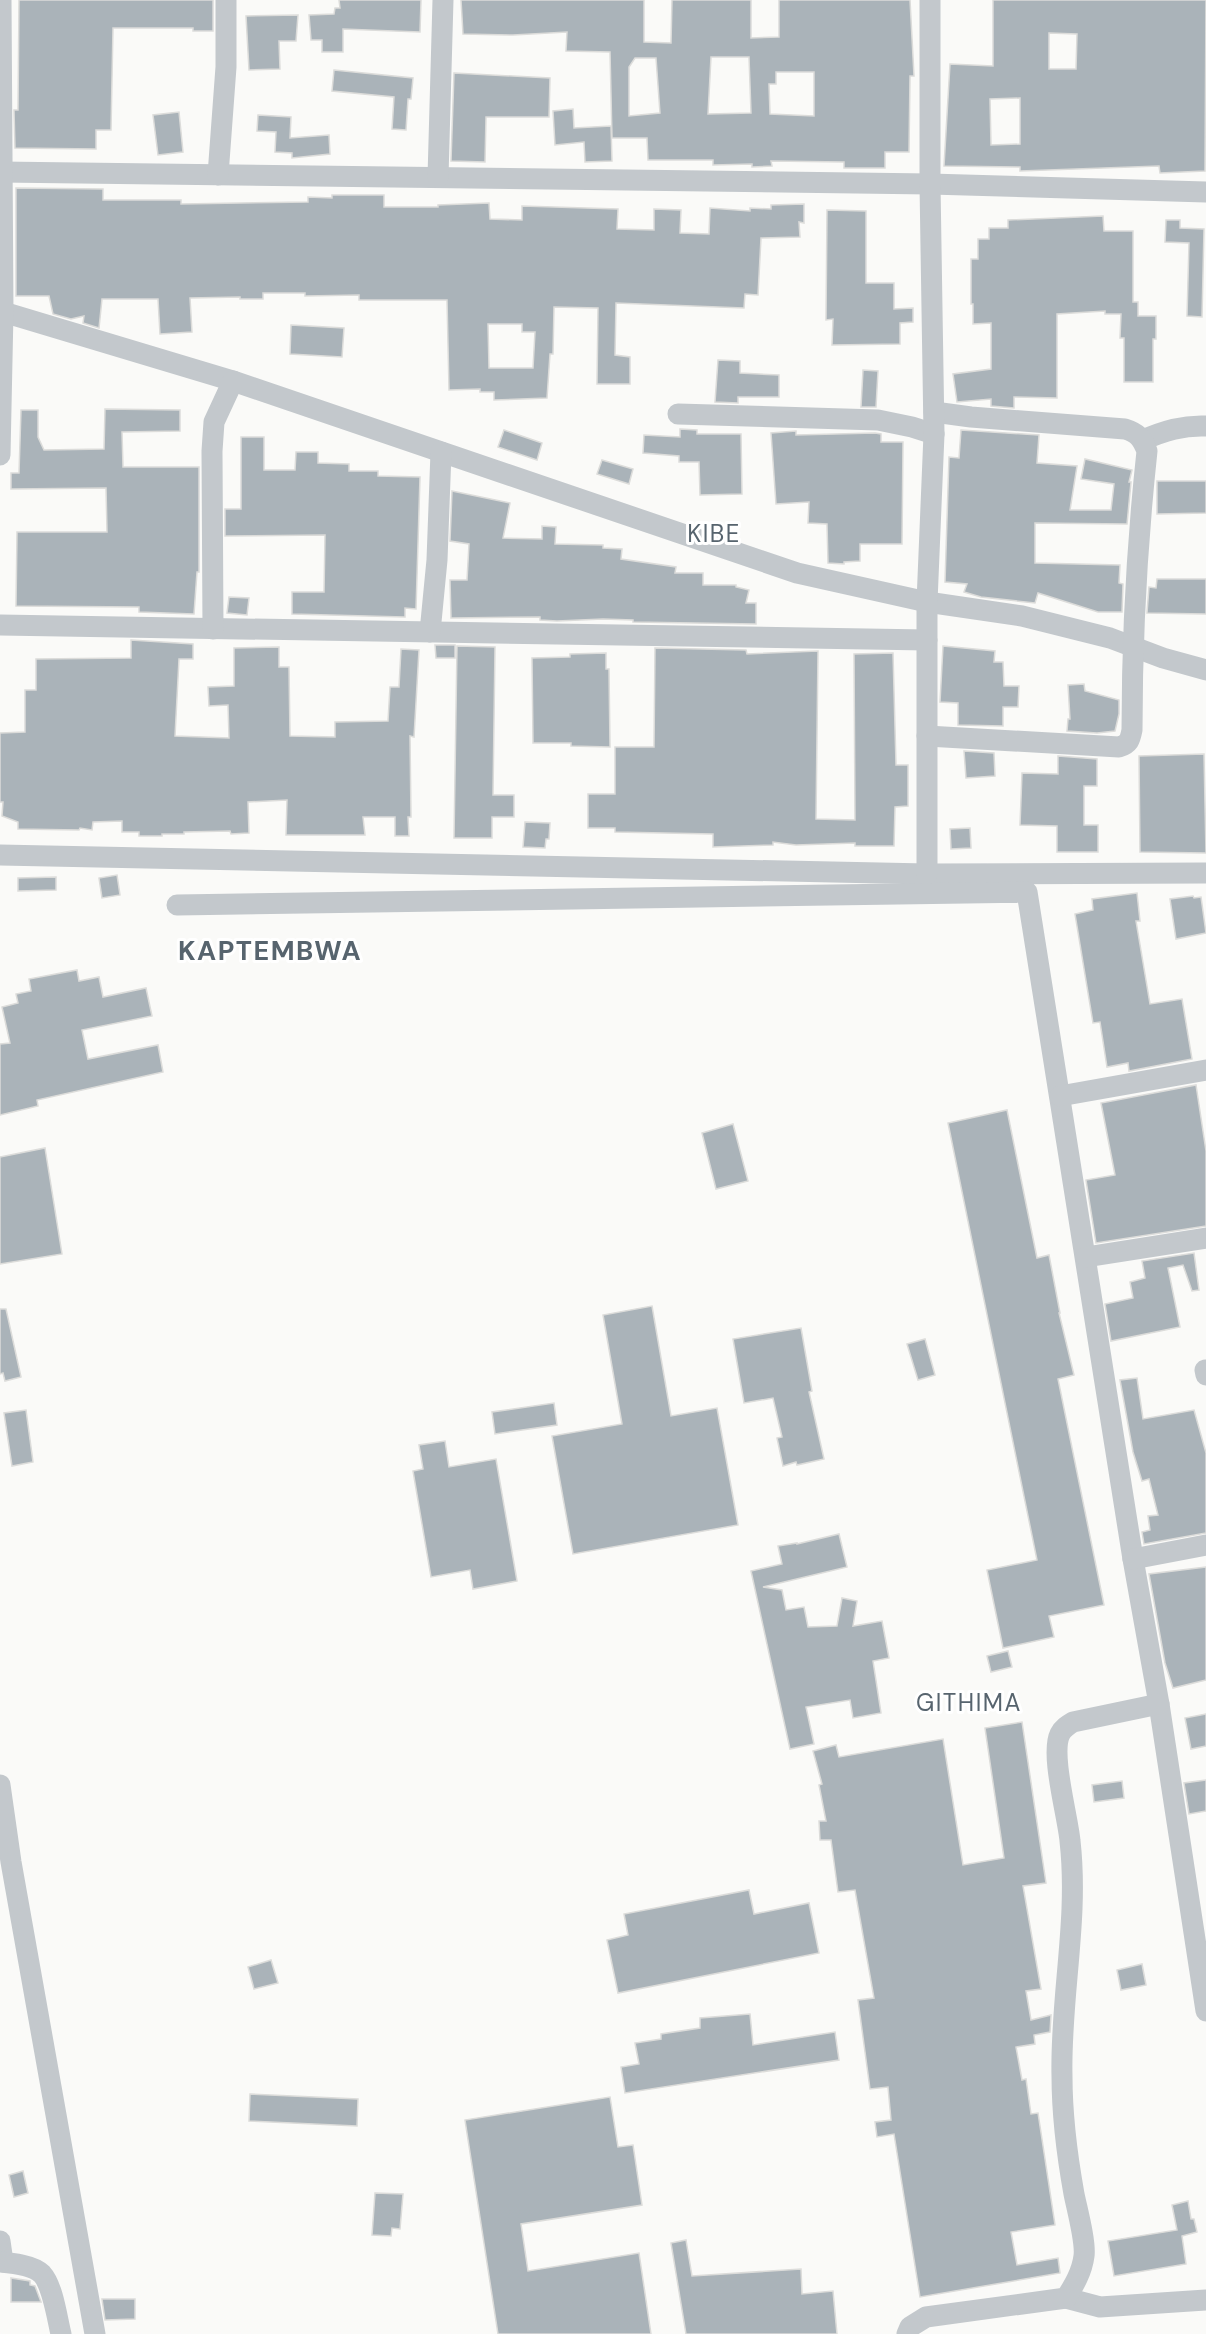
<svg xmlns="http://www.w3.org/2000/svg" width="1206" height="2334" font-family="'DM Sans',sans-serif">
<rect width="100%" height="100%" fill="#fafaf8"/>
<!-- building -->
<g fill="#aab3b9" stroke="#dcdcda" stroke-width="1.5" fill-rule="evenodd">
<polygon points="19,0 213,0 213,31 193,31 193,28 113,28 111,130 96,130 96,149 15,148 14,110 18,110"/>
<polygon points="339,0 421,0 420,32 343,29 343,52 322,52 322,40 311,40 309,15 334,14 335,8 340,8"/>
<path d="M 461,0 L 644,0 L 644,42 L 671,43 L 672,0 L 751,0 L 751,38 L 779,37 L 779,0 L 910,0 L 914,76 L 910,76 L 909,152 L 885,152 L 885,168 L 844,168 L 844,162 L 771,161 L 772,166 L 752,167 L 752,164 L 713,165 L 713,160 L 648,160 L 647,138 L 612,138 L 610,52 L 566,51 L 567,32 L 513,35 L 463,34 ZM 711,57 L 749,57 L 751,113 L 708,114 ZM 635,58 L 656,58 L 660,113 L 629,116 L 629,67 ZM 776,72 L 814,72 L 814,116 L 770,114 L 769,84 L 776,84 Z"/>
<path d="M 993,0 L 1206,0 L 1205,171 L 1160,173 L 1159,166 L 1020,171 L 1020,167 L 944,166 L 950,64 L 993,66 ZM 1049,33 L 1077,34 L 1076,69 L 1049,69 ZM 1020,98 L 1020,144 L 991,145 L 990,99 Z"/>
<polygon points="298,15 296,41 279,41 280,69 249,70 246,16"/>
<polygon points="334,70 413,78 411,99 408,99 406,130 392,129 394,97 332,91"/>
<polygon points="454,73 550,78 549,117 486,117 485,162 451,161"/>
<polygon points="573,109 574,128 611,126 612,161 585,162 584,142 555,145 553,111"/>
<polygon points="179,112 183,152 158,155 153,115"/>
<polygon points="258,115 291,117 290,138 329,135 330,154 292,158 292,153 275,152 276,132 257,131"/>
<path d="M 16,188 L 103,189 L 103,200 L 181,200 L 181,204 L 308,202 L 308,197 L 332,198 L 332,195 L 384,195 L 384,207 L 438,207 L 438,205 L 489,203 L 490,219 L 522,220 L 522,206 L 618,209 L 617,229 L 654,230 L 654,209 L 681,210 L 680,233 L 709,234 L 710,208 L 750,211 L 750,208 L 771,209 L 771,205 L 804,204 L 804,223 L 799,222 L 800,237 L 761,238 L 758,295 L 745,294 L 744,308 L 616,303 L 615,355 L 630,357 L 630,384 L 597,384 L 598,308 L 554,307 L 553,354 L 550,354 L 547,398 L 494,400 L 494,392 L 480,392 L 480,389 L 449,390 L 447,300 L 359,300 L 359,295 L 305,296 L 305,293 L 263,293 L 263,299 L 240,299 L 240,297 L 190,298 L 192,332 L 160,334 L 158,299 L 102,299 L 99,328 L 83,323 L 84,316 L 71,319 L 53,314 L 49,296 L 16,296 ZM 488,324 L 522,324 L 522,332 L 535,332 L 533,368 L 489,368 Z"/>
<polygon points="827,210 866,211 866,283 894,283 894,309 913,308 913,322 900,323 900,344 832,345 833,319 826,320"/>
<polygon points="1103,216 1104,231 1133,231 1133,302 1138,302 1138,316 1156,316 1156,339 1153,339 1153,382 1124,382 1124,338 1120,338 1121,314 1105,314 1105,311 1057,314 1057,398 1014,397 1014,408 991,406 991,399 957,402 953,374 991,369 991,323 973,324 973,304 971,304 971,259 978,259 978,239 989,239 989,228 1008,228 1008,220"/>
<polygon points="1166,220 1180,220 1180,228 1204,229 1202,317 1187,316 1189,243 1165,242"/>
<polygon points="291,325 344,328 342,357 290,354"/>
<polygon points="718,360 740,361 740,373 779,375 779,397 738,397 738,403 715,402"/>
<polygon points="863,370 878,371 876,407 861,407"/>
<polygon points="105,409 180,410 180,431 122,432 123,467 199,467 199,572 197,572 194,614 139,612 139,607 16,606 17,532 107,532 106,488 11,489 11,473 19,473 21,410 38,410 38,437 44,450 104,449"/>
<polygon points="680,429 697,430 697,434 741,434 742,494 700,495 699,462 679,462 679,456 643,453 644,435 680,437"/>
<polygon points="504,430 542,443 537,460 498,447"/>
<polygon points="961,430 1039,435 1037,463 1077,466 1070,510 1111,510 1114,484 1081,479 1085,459 1132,470 1129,482 1131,482 1127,524 1035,523 1035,563 1120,565 1119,583 1123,584 1122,612 1098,612 1038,593 1035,603 981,597 964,592 967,584 945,582 949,457 959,458"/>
<polygon points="796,431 796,435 875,433 881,434 881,442 903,442 902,544 860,544 860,561 844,562 844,564 828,563 827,524 808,523 809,502 776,504 771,433"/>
<polygon points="241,437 264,437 264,470 295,470 296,452 318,452 318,463 349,464 349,471 378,471 378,476 420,477 416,609 405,608 405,617 292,614 292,592 324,592 325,535 225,536 225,509 241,509"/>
<polygon points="602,460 633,469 629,484 597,474"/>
<polygon points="1157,481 1206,481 1206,513 1157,514"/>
<polygon points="452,491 510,503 503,538 542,539 542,526 556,527 555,544 603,545 603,548 622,549 621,559 676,567 675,573 703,573 703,585 736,585 736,587 749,590 746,603 756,603 756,624 633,622 633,620 603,619 557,621 540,620 540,617 451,618 450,580 467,580 469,544 450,541"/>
<polygon points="1157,579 1206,579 1206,614 1147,613 1149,587 1156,588"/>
<polygon points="229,597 249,598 247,615 227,613"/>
<polygon points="131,640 193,644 193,659 179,659 175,736 229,738 228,705 209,706 208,687 234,686 234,648 279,647 279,667 289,667 290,736 335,737 335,722 388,721 390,687 399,687 401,649 419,650 414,737 410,736 411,817 408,817 409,836 395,836 395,817 363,817 365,835 286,835 287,800 248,802 249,833 231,834 230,831 184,832 184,834 162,834 162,836 139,836 139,832 122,832 122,821 93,822 92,830 80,828 79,830 18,829 18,822 2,816 3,802 0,802 0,733 25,732 25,690 36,690 36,659 131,658"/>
<polygon points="435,645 455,645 455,658 436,658"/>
<polygon points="457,646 495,647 493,795 514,795 514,817 492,817 492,838 454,838"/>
<polygon points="943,646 995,651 994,662 1003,662 1004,686 1019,686 1018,707 1003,707 1003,726 958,725 958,703 940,702"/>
<polygon points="655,648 746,650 747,654 818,651 816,819 855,820 854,654 893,653 896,765 908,765 908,806 895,807 894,846 855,846 855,843 796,845 773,842 773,845 713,847 713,834 615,832 615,828 588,828 588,794 615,794 615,747 654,747"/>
<polygon points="606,653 606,669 609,669 610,747 571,746 571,743 533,743 532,658 570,657 570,654"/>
<polygon points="1084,684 1085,691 1119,700 1119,714 1115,731 1097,733 1067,731 1068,719 1070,719 1068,685"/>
<polygon points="964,751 994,753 995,776 966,778"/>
<polygon points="1204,754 1206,853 1140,852 1139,756"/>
<polygon points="1058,756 1097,759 1097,786 1084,786 1084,825 1098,825 1098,852 1057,852 1057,826 1020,825 1022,773 1058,774"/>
<polygon points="525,822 550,823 549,839 546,839 545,848 523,847"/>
<polygon points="970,828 971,848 951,849 950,829"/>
<polygon points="117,875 120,895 102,898 99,878"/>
<polygon points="56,877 56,890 18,891 18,878"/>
<polygon points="1137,893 1140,921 1136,921 1150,1004 1182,999 1192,1059 1129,1071 1128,1063 1107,1067 1100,1022 1093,1023 1075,914 1093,910 1092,899"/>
<polygon points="1193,896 1194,898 1201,897 1206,933 1176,939 1170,899"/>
<polygon points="77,970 79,981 99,977 103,997 146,988 152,1016 82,1030 88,1059 158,1045 163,1072 37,1100 38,1106 0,1115 0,1044 10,1043 2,1007 18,1003 16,994 31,991 29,979"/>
<polygon points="1196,1085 1206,1151 1206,1226 1096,1243 1086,1180 1115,1175 1101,1103"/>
<polygon points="1007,1110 1037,1258 1049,1255 1060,1313 1059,1313 1074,1375 1058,1379 1104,1605 1049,1616 1054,1637 1003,1648 987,1570 1037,1560 948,1123"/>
<polygon points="733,1124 748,1181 716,1189 702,1133"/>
<polygon points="45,1148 62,1254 0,1264 0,1157"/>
<polygon points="1194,1253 1199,1290 1192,1291 1183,1265 1168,1268 1180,1327 1111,1341 1105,1304 1133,1298 1130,1282 1145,1278 1142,1261"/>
<polygon points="652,1306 671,1416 717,1408 738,1525 573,1554 552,1436 622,1424 603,1315"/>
<polygon points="0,1309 6,1309 21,1377 5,1381 3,1373 0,1374"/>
<polygon points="801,1328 812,1391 809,1392 824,1459 797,1465 796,1462 783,1466 777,1438 782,1437 773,1398 744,1403 733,1339"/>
<polygon points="925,1339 935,1375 918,1380 907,1344"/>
<polygon points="1137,1378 1143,1419 1194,1410 1206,1453 1206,1533 1144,1544 1142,1532 1150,1530 1148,1516 1158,1515 1149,1479 1142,1481 1133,1452 1120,1380"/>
<polygon points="554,1403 557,1425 495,1434 492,1412"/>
<polygon points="26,1410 33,1462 12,1466 4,1413"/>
<polygon points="445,1441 449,1467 496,1459 517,1581 473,1589 470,1570 431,1577 413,1471 423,1469 419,1445"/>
<polygon points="839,1534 847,1567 763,1587 782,1590 786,1610 804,1607 808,1627 837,1626 842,1598 857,1601 853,1626 882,1621 889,1658 873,1661 881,1713 853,1718 850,1700 806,1707 814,1744 790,1749 751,1571 782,1564 778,1546 797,1543 797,1544"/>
<polygon points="1206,1567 1206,1680 1173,1688 1165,1663 1149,1574"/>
<polygon points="1008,1651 1012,1667 991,1672 987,1656"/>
<polygon points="1206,1714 1206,1746 1191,1749 1185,1718"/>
<polygon points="1022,1722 1046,1883 1023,1886 1041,1989 1026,1991 1031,2020 1051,2015 1050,2032 1034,2035 1035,2044 1016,2047 1022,2080 1026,2079 1031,2114 1038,2113 1055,2225 1011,2232 1017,2265 1058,2258 1060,2273 920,2297 894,2134 877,2137 875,2122 891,2120 888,2087 870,2089 858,2000 874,1998 855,1890 838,1892 831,1840 820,1840 819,1821 826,1821 819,1785 822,1784 813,1751 836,1745 839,1757 943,1739 963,1865 1004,1858 985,1728"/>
<polygon points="1206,1780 1206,1811 1189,1814 1184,1783"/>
<polygon points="1122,1781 1124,1798 1094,1802 1092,1785"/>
<polygon points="749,1890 754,1914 809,1903 819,1953 618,1993 607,1940 628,1935 624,1914"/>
<polygon points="271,1960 278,1983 254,1989 248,1967"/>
<polygon points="1142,1964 1146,1985 1121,1990 1117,1970"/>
<polygon points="750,2014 753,2045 835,2032 839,2060 625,2093 621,2067 639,2064 635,2043 661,2039 661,2034 700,2028 700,2018"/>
<polygon points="250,2094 358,2099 357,2126 249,2121"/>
<polygon points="610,2097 618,2147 633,2145 642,2205 521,2224 528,2271 639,2253 651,2334 498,2334 465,2120"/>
<polygon points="23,2171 28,2193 14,2197 9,2175"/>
<polygon points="375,2193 403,2194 400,2229 392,2228 391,2236 372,2235"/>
<polygon points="1188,2201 1191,2219 1194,2219 1197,2232 1182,2236 1186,2264 1114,2276 1108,2241 1177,2230 1172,2205"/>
<polygon points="686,2240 692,2276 801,2269 802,2294 833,2291 837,2334 686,2334 671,2243"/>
<polygon points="11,2278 30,2281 30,2285 35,2286 41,2302 11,2302"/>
<polygon points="102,2299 135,2299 135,2319 105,2320"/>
</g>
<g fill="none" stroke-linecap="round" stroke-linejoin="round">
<!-- minor -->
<g stroke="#c3c8cc" stroke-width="21">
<polyline points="0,172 930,184 1206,192"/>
<polyline points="218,175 226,67 226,0"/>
<polyline points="438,177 443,0"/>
<polyline points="0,311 233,381 797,573 927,602 1022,616 1110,638 1163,658 1206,670"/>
<polyline points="678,414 878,420 912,427 934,434"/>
<path d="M 1143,440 C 1164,431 1183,425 1206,426"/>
<polyline points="0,455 3,312 1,0"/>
<polyline points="0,625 927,640"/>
<polyline points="213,629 212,451 214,422 233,381"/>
<polyline points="430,632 437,560 441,452"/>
<path d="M 927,736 L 1119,747 C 1129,744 1130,740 1132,730 C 1132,636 1137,544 1147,451 C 1142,438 1138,433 1125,429 L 971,417 L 934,412"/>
<polyline points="0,855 927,874 1206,873"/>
<polyline points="927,874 927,602 934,434 930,184 930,0"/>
<polyline points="177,905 1027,892 1133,1559 1159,1704 1206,2011"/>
<polyline points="1060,1096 1206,1070"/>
<polyline points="1086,1257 1206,1238"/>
<polyline points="1205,1370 1206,1375"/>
<polyline points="1133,1559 1206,1545"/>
<polyline points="0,1785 11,1862 95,2334"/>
<polyline points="0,2241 3,2262"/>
<path d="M 0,2262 C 11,2263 33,2265 42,2274 C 53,2286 57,2318 61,2334"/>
<polyline points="1066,2298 1100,2307 1206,2300"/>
<path d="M 907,2334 L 910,2327 L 926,2317 L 1066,2298 C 1074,2285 1082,2272 1084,2256 C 1086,2242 1077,2209 1074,2194 C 1067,2155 1062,2116 1062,2076 C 1060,1998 1079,1920 1070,1841 C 1068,1817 1050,1754 1060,1734 C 1063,1728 1068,1725 1073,1722 L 1159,1704"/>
</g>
</g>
<g text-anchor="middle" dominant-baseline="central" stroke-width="6" stroke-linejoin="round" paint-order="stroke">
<!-- quarter labels -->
<g font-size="24" letter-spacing="1.5" fill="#57646e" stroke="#fff">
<text x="714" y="533">KIBE</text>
<text x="969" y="1702">GITHIMA</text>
</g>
<!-- district labels -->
<g font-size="27" font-weight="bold" letter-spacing="1.5" fill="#57646e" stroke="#fff">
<text x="270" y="950">KAPTEMBWA</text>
</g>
</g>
</svg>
